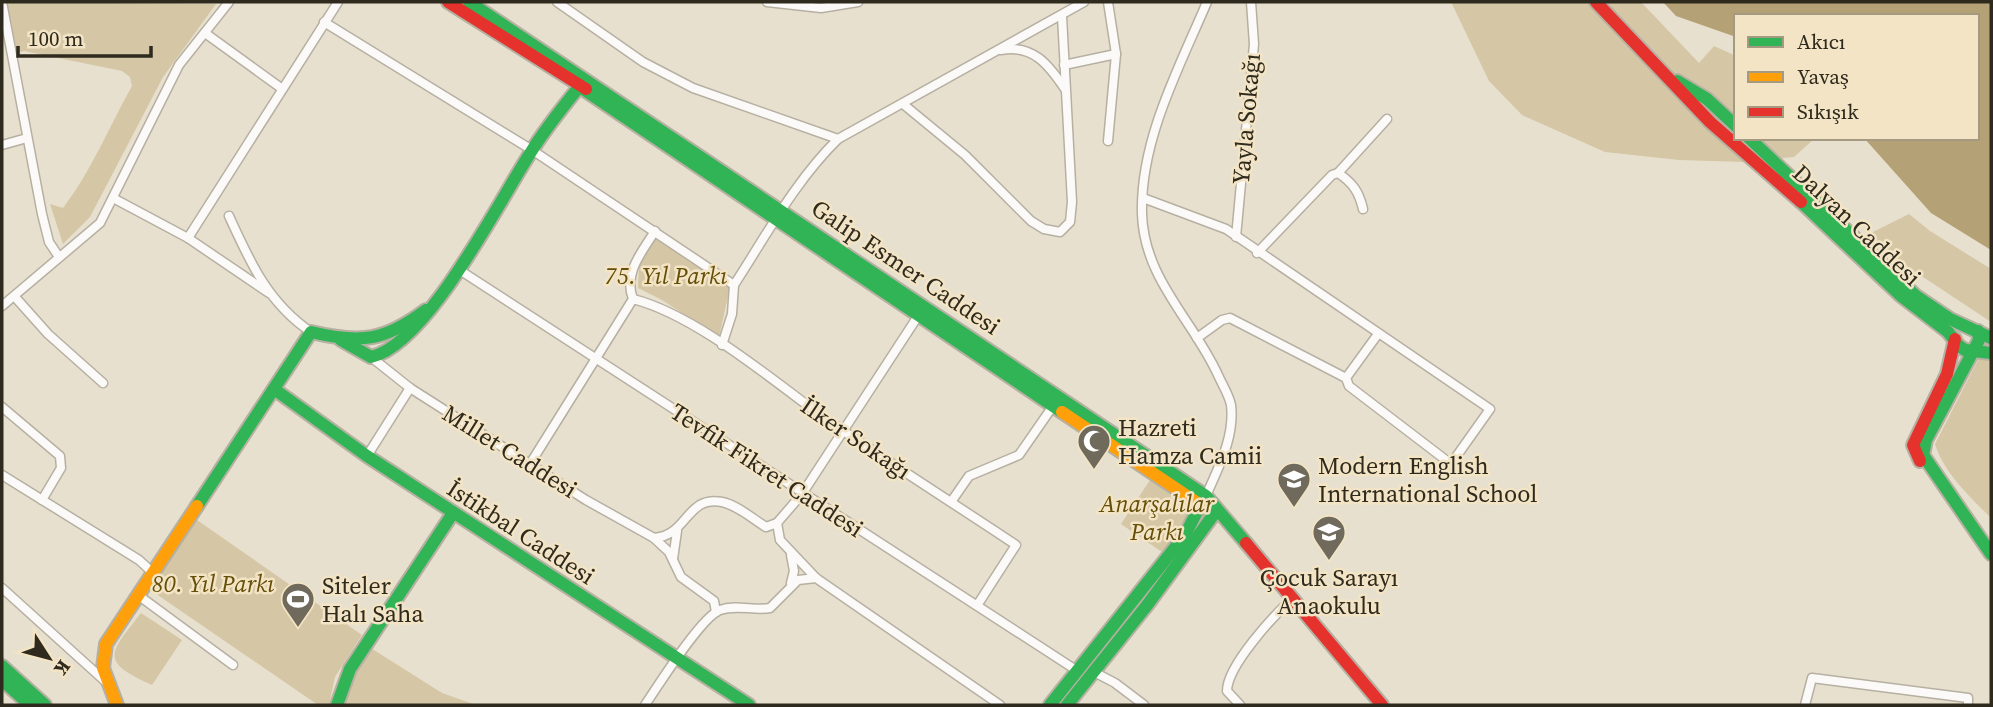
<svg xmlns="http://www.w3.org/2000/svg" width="1993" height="707" font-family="'Source Serif 4',serif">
<rect width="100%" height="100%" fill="#e8e0ce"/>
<!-- green -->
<g fill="#d5c7a5">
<path d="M 7,2 L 216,4 L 163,77 L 90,217 L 63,244 L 50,204 L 63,208 C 92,170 109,127 132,86 L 130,77 L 122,71 L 24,51 L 17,53 Z"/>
<polygon points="1451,2 1641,2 1699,63 1714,46 1736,56 1736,138 1815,138 1794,157 1744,162 1679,160 1605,152 1522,115 1489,81"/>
<polygon points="1909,214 1930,231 1991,269 1991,322 1902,263 1869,234"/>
<polygon points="656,239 730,287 719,337 662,300 638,288 639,263"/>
<path d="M 1982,352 L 1991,353 L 1991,518 C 1970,497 1944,473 1935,444 Z"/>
<polygon points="1150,480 1191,509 1185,525 1165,554 1121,524"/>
<polygon points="197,520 362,635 335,677 329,705 318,705 149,589"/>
<path d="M 141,613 L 182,640 L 152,685 C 99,661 109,654 141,613 Z"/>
<polygon points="366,645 442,693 476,705 342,705"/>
</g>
<!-- water -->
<polygon fill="#b4a176" points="1663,2 1991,2 1991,250 1931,213 1864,138 1977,138 1977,16 1736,16 1736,37 1676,16"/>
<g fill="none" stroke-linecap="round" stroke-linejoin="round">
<defs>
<g id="street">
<polyline points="2,2 42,214 49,242 59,257"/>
<polyline points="557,2 643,62 693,88 838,139"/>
<polyline points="767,2 821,8 858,2"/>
<polyline points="1108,2 1116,54 1108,141"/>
<path d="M 324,22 L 532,150 L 734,285 C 766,236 795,181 838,139 L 1084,2"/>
<polyline points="205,33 281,88"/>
<path d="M 1001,50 C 1033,44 1049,65 1065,89"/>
<polyline points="1064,65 1116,54"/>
<polyline points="903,104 965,155 1031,221 1044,229 1060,232 1070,222 1072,202 1062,16"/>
<polyline points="2,145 27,138"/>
<polyline points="1338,173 1387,119"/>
<polyline points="113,198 188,238 269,293"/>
<polyline points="1143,198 1226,229 1490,409 1451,464 1349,386 1346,378 1230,318 1222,320 1197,338"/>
<path d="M 229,216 C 250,262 268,303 311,332"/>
<polyline points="1236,237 1254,44 1251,2"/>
<polyline points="188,238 338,2"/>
<path d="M 1257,253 L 1332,175 L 1338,173 C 1353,183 1359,192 1363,209"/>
<polyline points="458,269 1076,670"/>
<polyline points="15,297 48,334 103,383"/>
<path d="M 633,299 C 696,315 772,380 826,419 C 888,462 953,503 1016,545 L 978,604"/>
<polyline points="2,306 100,223 179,65 229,2"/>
<polyline points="722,345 732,314 734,285"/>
<polyline points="371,357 410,388 586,500 654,538 669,552 681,577 714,601 716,612"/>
<polyline points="1346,378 1378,334"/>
<polyline points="2,407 60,456 61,468 42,500"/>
<polyline points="367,456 410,388"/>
<path d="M 530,464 L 633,299 C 623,273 642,252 655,231"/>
<polyline points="2,475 139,560 152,572"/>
<path d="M 1206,496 C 1218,468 1235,437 1231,405 C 1229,395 1222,384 1218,375 C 1193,320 1144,279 1142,214 C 1140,140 1179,68 1207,2"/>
<polyline points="951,502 969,476 1019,455 1053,406"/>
<polyline points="777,523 802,494 920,313"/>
<path d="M 654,538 C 688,536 686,495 722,502 C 737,505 753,519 766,527 L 777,523 L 780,540 L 816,578 L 1000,705"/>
<polyline points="791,555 794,571 791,583"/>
<polyline points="673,559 677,531"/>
<polyline points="2,588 106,682"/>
<polyline points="138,595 233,665"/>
<polyline points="1094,672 1115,683 1144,705"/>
<path d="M 645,705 C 658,686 701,617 720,610 C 736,604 754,611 770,608 L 798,580 L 816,578"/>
<path d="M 1240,705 L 1227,691 C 1227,666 1274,615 1293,598"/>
<polyline points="1805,705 1812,678 1968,698 1968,705"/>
</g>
<g id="fast">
<polyline points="469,2 1206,496 1246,543"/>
<polyline points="1677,81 1707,99 1736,126"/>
<polyline points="583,89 1062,412"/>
<polyline points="1749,138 1916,296 1950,319 1991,338"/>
<polyline points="1801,202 1901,296 1948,332 1959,346 1965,350 1991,353"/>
<polyline points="1978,331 1979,340 1926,440 1923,455 1991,554"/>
<path d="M 341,340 L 371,357 C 427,345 499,201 531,152 C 545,129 562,108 579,87"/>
<polyline points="274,389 367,456 749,705"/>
<path d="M 197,506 L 311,332 C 361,344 385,341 426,310"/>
<polyline points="2,666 45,705"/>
<polyline points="2,680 30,705"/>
<polyline points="337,705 350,669 453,513"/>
<polyline points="1050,705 1185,535 1204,498"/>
<polyline points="1067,705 1148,604 1217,510"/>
</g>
<g id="slow">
<polyline points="1062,412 1199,504"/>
<polyline points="117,705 103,668 106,644 197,506"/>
</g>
<g id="jam">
<polyline points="448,2 586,89"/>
<polyline points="1596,2 1710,122 1801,202"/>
<polyline points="1920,461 1913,445 1947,374 1955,339"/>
<polyline points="1246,543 1382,705"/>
</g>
</defs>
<!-- street casing -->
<use href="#street" stroke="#b6b0a3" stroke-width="11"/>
<!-- fast casing -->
<use href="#fast" stroke="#b6b0a3" stroke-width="16"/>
<!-- slow casing -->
<use href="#slow" stroke="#b6b0a3" stroke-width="16"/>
<!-- jam casing -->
<use href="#jam" stroke="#b6b0a3" stroke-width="16"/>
<!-- street -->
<use href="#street" stroke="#fcfaf8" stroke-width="8"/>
<!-- fast -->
<use href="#fast" stroke="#30b455" stroke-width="12"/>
<!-- slow -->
<use href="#slow" stroke="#ff9f0a" stroke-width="12"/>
<!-- jam -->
<use href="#jam" stroke="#e5322d" stroke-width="12"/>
</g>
<!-- icons -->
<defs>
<symbol id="mosque-pin" viewBox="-11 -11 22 30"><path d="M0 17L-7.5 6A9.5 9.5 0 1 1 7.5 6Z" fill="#706a5c" stroke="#f2e4c4"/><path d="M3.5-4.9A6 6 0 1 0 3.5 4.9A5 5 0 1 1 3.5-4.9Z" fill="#fff"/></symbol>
<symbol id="school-pin" viewBox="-11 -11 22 30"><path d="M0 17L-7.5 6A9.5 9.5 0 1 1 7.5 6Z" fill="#706a5c" stroke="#f2e4c4"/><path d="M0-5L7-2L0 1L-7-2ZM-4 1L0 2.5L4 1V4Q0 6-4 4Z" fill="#fff"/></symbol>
<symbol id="stadium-pin" viewBox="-11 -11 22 30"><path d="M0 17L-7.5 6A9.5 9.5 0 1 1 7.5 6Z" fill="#706a5c" stroke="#f2e4c4"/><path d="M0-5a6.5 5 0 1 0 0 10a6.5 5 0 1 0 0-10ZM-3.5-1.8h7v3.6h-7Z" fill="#fff"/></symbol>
</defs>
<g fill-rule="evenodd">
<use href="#mosque-pin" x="1075" y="422" width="38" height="52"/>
<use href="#school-pin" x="1275" y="460" width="38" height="52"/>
<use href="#school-pin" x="1310" y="513" width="38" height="52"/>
<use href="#stadium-pin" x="279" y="580" width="38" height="52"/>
</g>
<g text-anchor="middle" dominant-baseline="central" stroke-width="5" stroke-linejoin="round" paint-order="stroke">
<!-- street labels -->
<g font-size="24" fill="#2f2a1e" stroke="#f2e4c4">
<text transform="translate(1246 119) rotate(-85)">Yayla Sokağı</text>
<text transform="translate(1857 225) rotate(43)">Dalyan Caddesi</text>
<text transform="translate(906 267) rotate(34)">Galip Esmer Caddesi</text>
<text transform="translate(856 438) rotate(34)">İlker Sokağı</text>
<text transform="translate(510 451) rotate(32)">Millet Caddesi</text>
<text transform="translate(767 470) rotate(33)">Tevfik Fikret Caddesi</text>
<text transform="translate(521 532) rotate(33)">İstikbal Caddesi</text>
</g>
<!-- park labels -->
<g font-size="24" font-style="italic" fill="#654e08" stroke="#f2e4c4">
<text x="666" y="275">75. Yıl Parkı</text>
<text x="1157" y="503">Anarşalılar<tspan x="1157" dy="28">Parkı</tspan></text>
<text x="213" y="583">80. Yıl Parkı</text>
</g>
<!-- poi labels -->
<g font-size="24" fill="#2f2a1e" stroke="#f2e4c4" text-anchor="start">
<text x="1118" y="427">Hazreti<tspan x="1118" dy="28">Hamza Camii</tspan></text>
<text x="1318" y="465">Modern English<tspan x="1318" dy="28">International School</tspan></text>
<text x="1329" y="577" text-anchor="middle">Çocuk Sarayı<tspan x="1329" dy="28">Anaokulu</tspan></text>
<text x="322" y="585">Siteler<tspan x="322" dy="28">Halı Saha</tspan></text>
</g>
</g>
<!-- border -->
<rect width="1993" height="707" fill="none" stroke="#2f2a1e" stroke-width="7"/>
<!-- legend -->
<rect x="1734" y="14" width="245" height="126" fill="#f2e4c4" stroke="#a49a82" stroke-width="2"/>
<rect x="1748" y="37" width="35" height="10" fill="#30b455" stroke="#a49a82" stroke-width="2"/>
<text x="1797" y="49" font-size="21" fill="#2f2a1e">Akıcı</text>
<rect x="1748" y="72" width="35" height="10" fill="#ff9f0a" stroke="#a49a82" stroke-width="2"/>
<text x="1797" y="84" font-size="21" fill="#2f2a1e">Yavaş</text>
<rect x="1748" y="107" width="35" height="10" fill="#e5322d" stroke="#a49a82" stroke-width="2"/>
<text x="1797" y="119" font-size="21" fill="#2f2a1e">Sıkışık</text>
<!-- north arrow -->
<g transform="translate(49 658) rotate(126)" stroke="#f2e4c4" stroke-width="5" paint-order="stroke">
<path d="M0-5L12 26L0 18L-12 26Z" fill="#2f2a1e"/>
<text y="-10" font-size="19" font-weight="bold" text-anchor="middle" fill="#2f2a1e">K</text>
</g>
<!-- scale -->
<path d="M18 46v10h133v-10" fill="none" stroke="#2f2a1e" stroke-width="3.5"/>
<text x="28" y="46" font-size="21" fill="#2f2a1e" stroke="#f2e4c4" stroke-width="5" paint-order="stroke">100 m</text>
</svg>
